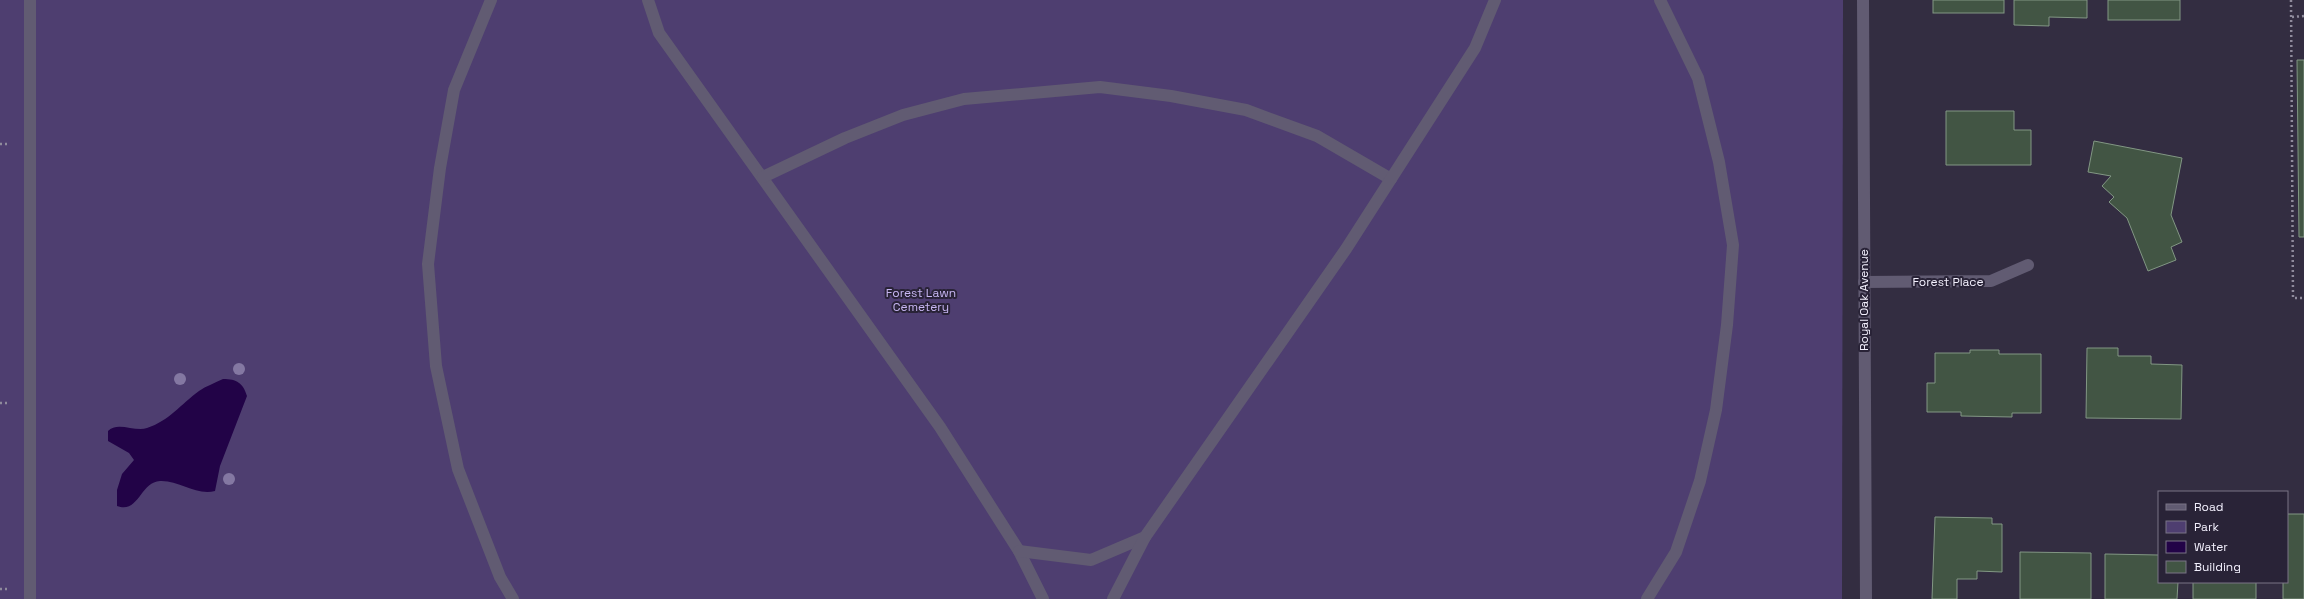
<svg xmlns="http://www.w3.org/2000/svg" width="2304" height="599" font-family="'Space Grotesk',sans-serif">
<rect width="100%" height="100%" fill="#332d41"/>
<!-- green -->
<polygon fill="#4e3e70" points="0,0 1843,0 1842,599 0,599"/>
<!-- water -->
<path fill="#220347" d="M 223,379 C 237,379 243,383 247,396 L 220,466 L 215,491 C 196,496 179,480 160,481 C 140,482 139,514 117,506 L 117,490 L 122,474 L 134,460 L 129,453 L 108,441 L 108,431 C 117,421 135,432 147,428 C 169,421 181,404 199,391 C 206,386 215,383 223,379 Z"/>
<!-- building -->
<g fill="#425544" stroke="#829784">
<rect x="1933" y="0" width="71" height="13"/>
<polygon points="2014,0 2087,0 2087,18 2049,17 2049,26 2014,25"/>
<rect x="2108" y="0" width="72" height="20"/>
<polygon points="2297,60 2304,60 2304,237 2299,237"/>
<polygon points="1946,111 2014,111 2014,130 2031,130 2031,165 1946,165"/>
<polygon points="2094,141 2182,158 2171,215 2182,242 2171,247 2176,260 2148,271 2127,218 2109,202 2114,197 2102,186 2111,176 2088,172"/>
<polygon points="2087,348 2118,348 2118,356 2151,356 2151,364 2182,365 2181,419 2086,418"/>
<polygon points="1970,350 1999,350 1999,354 2041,354 2041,413 2012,413 2012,417 1961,416 1961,412 1927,412 1927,383 1935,383 1935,353 1970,353"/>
<polygon points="2287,514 2304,514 2304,599 2283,599 2283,582 2287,582"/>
<polygon points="1935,517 1992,518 1992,524 2002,524 2002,572 1977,571 1977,579 1957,579 1957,599 1932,599"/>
<polygon points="2020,552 2091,553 2091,599 2020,599"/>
<polygon points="2105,554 2159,555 2159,582 2178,582 2177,599 2105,599"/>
<rect x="2193" y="582" width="63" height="17"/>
</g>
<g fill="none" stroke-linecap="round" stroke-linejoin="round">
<!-- path -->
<g stroke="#8f8b9c" stroke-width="2.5" stroke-dasharray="2 3" stroke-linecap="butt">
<polyline points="2291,0 2293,298 2304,298"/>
<polyline points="2292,17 2304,16"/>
<polyline points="0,144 7,144"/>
<polyline points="0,403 8,403"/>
<polyline points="0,589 7,589"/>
</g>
<!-- lane -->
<g stroke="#615b72" stroke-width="12">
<polyline points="491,0 454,90 440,168 428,264 436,366 458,469 500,577 513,599"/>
<polyline points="648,0 659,33 940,427 1019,551 1043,599"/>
<polyline points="763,177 845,138 903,115 964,99 1100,87 1171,96 1246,110 1317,136 1391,179"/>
<polyline points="1019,551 1091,560 1145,537"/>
<polyline points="30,599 30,0"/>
<polyline points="1113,599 1145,537 1346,249 1475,48 1495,0"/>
<polyline points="1647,599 1676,552 1700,481 1716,410 1727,325 1733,245 1719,162 1698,78 1660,0"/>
</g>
<!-- street -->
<polyline stroke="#615b72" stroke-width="12" points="1864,282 1991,281 2028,265"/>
<!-- secondary -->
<polyline stroke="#615b72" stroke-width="12" points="1863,0 1866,599"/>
</g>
<!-- trees -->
<g fill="#8478a2">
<circle cx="239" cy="369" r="6"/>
<circle cx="180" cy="379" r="6"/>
<circle cx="229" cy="479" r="6"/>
</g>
<g text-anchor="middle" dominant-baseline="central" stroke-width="4" stroke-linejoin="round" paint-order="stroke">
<!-- street labels -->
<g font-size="12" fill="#f3f0fd" stroke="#292337">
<text x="1948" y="282">Forest Place</text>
<text transform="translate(1864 300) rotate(-90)">Royal Oak Avenue</text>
</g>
<!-- park labels -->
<g font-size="12" fill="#c7b6f2" stroke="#292337">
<text x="921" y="293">Forest Lawn<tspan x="921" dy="14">Cemetery</tspan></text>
</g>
</g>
<!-- legend -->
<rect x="2158" y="491" width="130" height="92" fill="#292337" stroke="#7a7586"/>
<rect x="2166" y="504" width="20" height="6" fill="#615b72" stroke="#7a7586"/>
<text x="2194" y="511" font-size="12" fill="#f3f0fd">Road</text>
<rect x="2166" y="521" width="20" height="12" fill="#4e3e70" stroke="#7a7586"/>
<text x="2194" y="531" font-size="12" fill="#f3f0fd">Park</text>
<rect x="2166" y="541" width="20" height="12" fill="#220347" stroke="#7a7586"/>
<text x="2194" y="551" font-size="12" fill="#f3f0fd">Water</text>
<rect x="2166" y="561" width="20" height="12" fill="#425544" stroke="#7a7586"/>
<text x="2194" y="571" font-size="12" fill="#f3f0fd">Building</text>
</svg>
